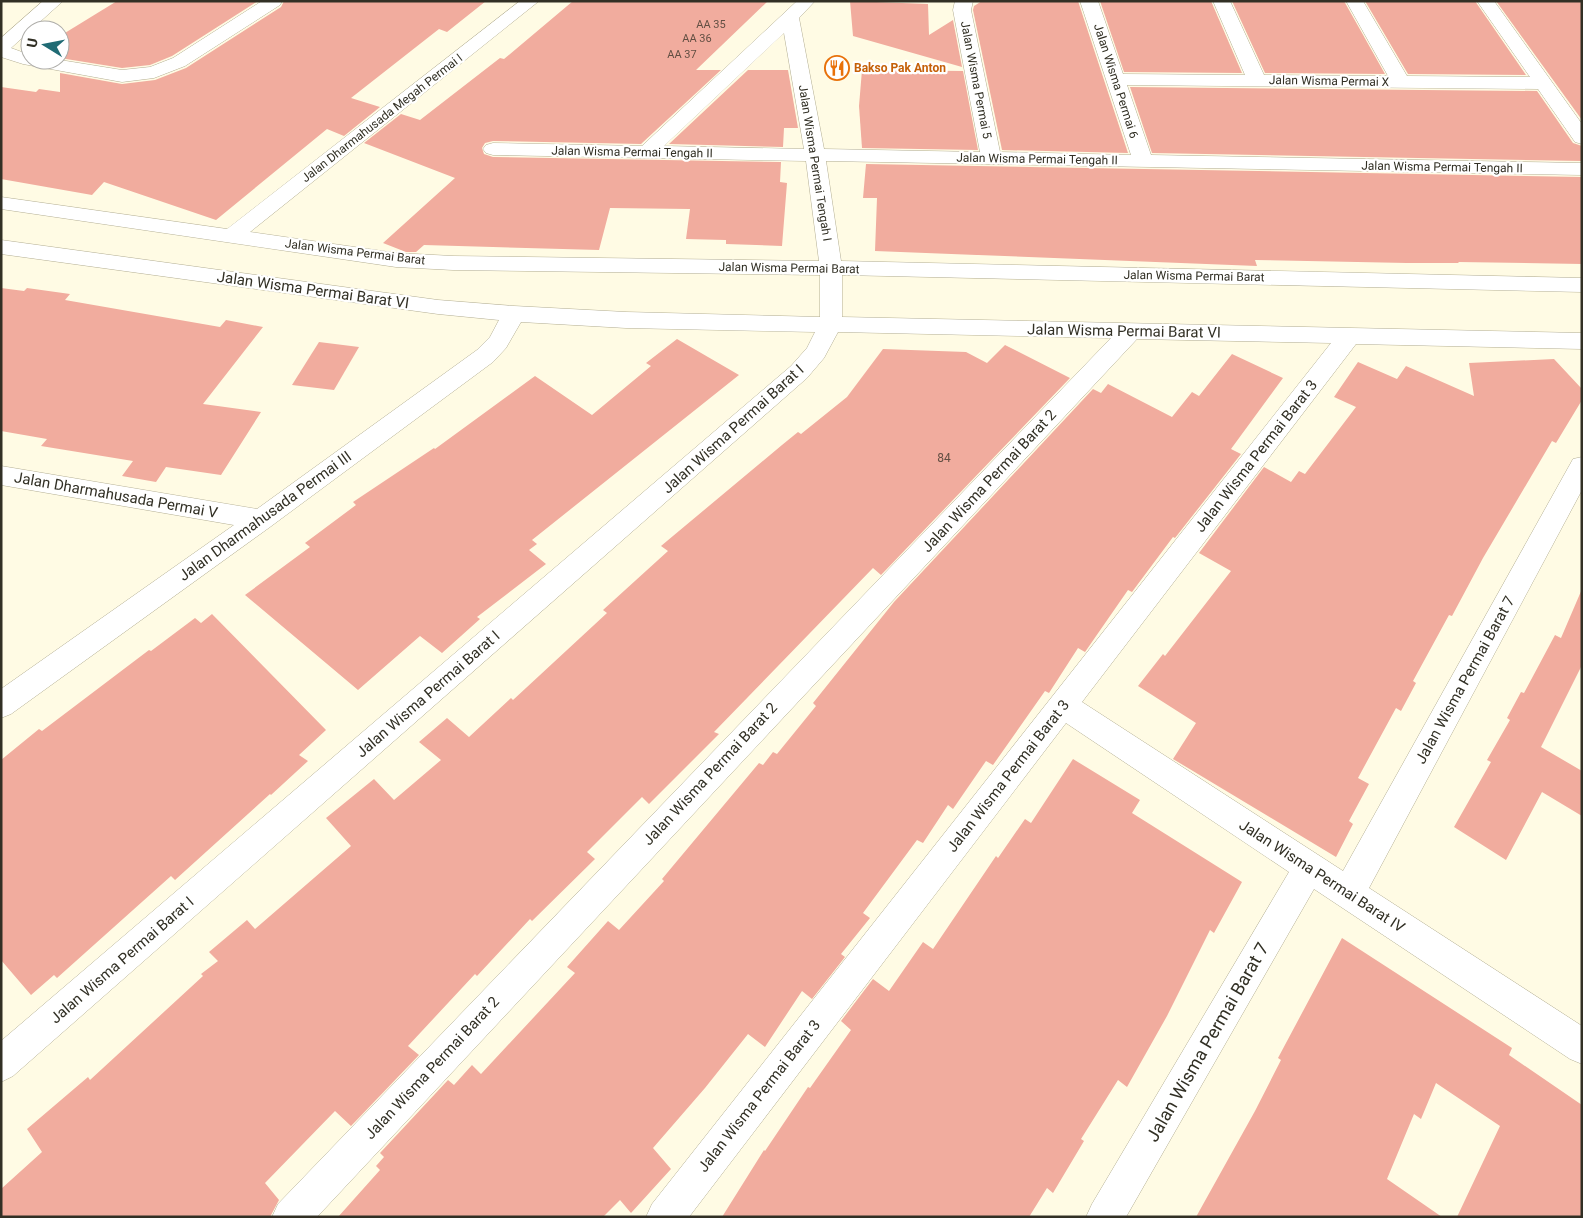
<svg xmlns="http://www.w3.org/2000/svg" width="1583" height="1218" font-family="Roboto,sans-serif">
<rect width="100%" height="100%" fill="#fffbe4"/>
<!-- building -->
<g fill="#f1ac9e">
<polygon points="117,1 258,1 172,56 150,65 122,68 60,58 60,36"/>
<polygon points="284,1 486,1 447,32 439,29 351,98 380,107 344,136 327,129 216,220 104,182 92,195 1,179 1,87 36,92 39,89 60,92 60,73 122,84 155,80 186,68 281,7"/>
<polygon points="573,1 768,1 696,70 721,70 641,144 493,141 485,143 482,148 484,154 493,157 781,162 780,182 787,183 782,246 726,244 726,240 686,239 690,209 610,208 599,250 424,245 416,252 406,252 383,243 455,178 364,143 401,114 420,120 500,58 504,59"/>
<polygon points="850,1 928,4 929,35 953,20 962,67 853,36"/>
<polygon points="982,1 1078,1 1128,153 1002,150 973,10 974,6"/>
<polygon points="1100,1 1211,1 1242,73 1124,72"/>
<polygon points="1232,1 1344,1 1385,74 1265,73"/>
<polygon points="1365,1 1475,1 1526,75 1408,74"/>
<polygon points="1496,1 1582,1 1582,120"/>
<polygon points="748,70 788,70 798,128 784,128 783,147 669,144"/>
<polygon points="862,70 963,71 978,150 862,148 859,106"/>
<polygon points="1130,87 1537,91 1573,143 1582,146 1582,161 1152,153"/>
<polygon points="866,164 1582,177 1582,264 1458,262 1459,263 1407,263 1255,260 1257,266 875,251 877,198 863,198"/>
<polygon points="1,288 24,291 27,288 70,294 65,300 220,327 226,320 263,327 203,404 261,412 221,475 166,467 156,482 122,476 133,461 41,446 47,439 1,431"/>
<polygon points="677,339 739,375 532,540 537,544 529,550 546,564 477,617 480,619 442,653 420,636 358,690 245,595 310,547 305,543 356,505 353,502 434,448 435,449 535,376 592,415 651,366 646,363"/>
<polygon points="319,342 359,347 334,390 292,385"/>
<polygon points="1005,345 1070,378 881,575 873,568 714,732 719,734 649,804 642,797 587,852 595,859 532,921 530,919 477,976 475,974 408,1046 419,1055 351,1126 335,1111 265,1183 279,1200 270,1217 1,1217 1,1189 42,1152 27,1129 88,1077 90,1080 203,976 201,974 218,961 209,952 247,920 255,929 351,846 326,818 374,779 394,800 441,760 419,742 447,718 469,737 511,698 513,700 607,613 603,610 668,551 661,546 782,445 798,432 801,434 847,397 883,349 966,352 987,363"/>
<polygon points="1232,354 1283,378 1231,449 1241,454 1175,538 1173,537 1132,592 1128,590 1085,652 1078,648 1049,693 1045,691 993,765 986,761 953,809 948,805 923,843 917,840 863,913 870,918 841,954 845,957 812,999 802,991 765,1047 748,1034 705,1088 653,1148 671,1169 631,1213 620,1200 603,1217 338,1217 380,1170 376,1166 384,1157 380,1153 448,1080 454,1085 472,1065 481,1074 575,973 567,967 608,921 619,930 664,881 662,879 759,763 763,765 773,752 777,754 816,706 813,703 894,602 1093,389 1101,393 1108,384 1172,417 1192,392 1199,396"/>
<polygon points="1554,359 1582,389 1582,400 1556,443 1552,441 1483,558 1452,616 1449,615 1413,681 1416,683 1401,711 1396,708 1358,778 1369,784 1349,821 1353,824 1336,857 1173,759 1196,723 1138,686 1163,654 1165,656 1231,571 1199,553 1264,467 1291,482 1299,471 1305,474 1356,407 1334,397 1358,362 1397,379 1406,366 1474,396 1469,363"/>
<polygon points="1582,589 1582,665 1541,747 1582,771 1582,816 1542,792 1506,860 1454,827 1491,762 1487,760 1510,720 1507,718 1521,692 1524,693 1555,635 1561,638"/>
<polygon points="212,614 326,730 299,755 308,761 271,795 270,794 175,880 171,876 57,978 54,975 31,995 1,960 1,760 39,729 42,731 149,650 151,651 195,618 201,623"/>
<polygon points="1073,759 1140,800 1132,813 1242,882 1214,933 1210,930 1167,1016 1127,1087 1118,1080 1081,1139 1084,1141 1053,1193 1047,1188 1029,1217 722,1217 764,1150 765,1151 808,1087 810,1088 851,1030 841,1021 873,979 889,991 923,942 933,949 996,856 998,858 1025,819 1031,823"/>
<polygon points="1342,938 1512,1048 1509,1055 1582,1105 1582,1217 1457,1217 1500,1126 1436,1083 1421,1119 1414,1114 1387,1179 1442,1217 1196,1217 1255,1111 1281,1060 1278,1058"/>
</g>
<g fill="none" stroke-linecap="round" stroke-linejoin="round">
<defs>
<g id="minor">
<polygon points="43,1 63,1 11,48 30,55 30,60 60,60 122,70 150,67 173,58 262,1 282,1 280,5 185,66 154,78 122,82 23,64 1,57 1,38"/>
<path d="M 520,1 L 539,1 L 250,232 L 396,253 L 453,256 L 819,261 L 806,161 L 493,155 L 486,153 L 483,149 L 486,145 L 493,143 L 642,146 L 797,1 L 815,1 L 799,18 L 824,149 L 980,152 L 953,10 L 955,1 L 973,1 L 971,10 L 1000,152 L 1131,155 L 1080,1 L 1098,1 L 1123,74 L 1245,75 L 1213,1 L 1230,1 L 1264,75 L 1388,76 L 1346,1 L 1363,1 L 1407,76 L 1530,77 L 1477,1 L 1494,1 L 1582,124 L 1582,144 L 1575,142 L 1538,89 L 1127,85 L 1151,155 L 1582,163 L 1582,175 L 826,161 L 841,261 L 1582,278 L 1582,292 L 842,275 L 842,317 L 1582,333 L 1582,349 L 1356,344 L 1082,702 L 1343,871 L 1573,459 L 1582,457 L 1582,490 L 1369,888 L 1582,1026 L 1582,1064 L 1570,1059 L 1314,889 L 1126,1217 L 1086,1217 L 1092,1204 L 1289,872 L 1066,723 L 689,1217 L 646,1217 L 652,1204 L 1331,343 L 1137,339 L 317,1217 L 272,1217 L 278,1204 L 1111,338 L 838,332 L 824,358 L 807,378 L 13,1076 L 1,1082 L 1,1041 L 791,366 L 807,348 L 815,332 L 626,328 L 521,322 L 506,348 L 493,362 L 270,527 L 11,714 L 1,718 L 1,689 L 234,525 L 1,485 L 1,466 L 257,509 L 477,350 L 490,337 L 499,320 L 438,314 L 1,254 L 1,240 L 438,300 L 514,306 L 626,312 L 820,317 L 820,275 L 453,270 L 396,267 L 1,209 L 1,197 L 227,229 ZM 784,33 L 804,149 L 664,146 Z"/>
</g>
</defs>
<!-- minor casing -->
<use href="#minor" stroke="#b3ae93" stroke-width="1"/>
<!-- minor -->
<use href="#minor" fill="#fff" fill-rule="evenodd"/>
</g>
<!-- icons -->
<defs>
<symbol id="restaurant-ring" viewBox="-11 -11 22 22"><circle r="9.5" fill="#fff" stroke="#e8710a" stroke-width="1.5"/><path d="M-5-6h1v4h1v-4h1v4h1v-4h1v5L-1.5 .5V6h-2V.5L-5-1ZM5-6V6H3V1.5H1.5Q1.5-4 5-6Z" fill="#e8710a"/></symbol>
</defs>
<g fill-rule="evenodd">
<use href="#restaurant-ring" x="823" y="54" width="28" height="28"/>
</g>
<g text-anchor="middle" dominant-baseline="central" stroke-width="4.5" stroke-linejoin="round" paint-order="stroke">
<!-- far-number labels -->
<g font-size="11" fill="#624f43">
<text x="711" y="24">AA 35</text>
<text x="697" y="38">AA 36</text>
<text x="682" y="54">AA 37</text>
</g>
<!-- far-food labels -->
<g font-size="12" font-weight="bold" fill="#c56008" stroke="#fff" text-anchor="start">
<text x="854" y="68">Bakso Pak Anton</text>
</g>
<!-- far-street labels -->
<g font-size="12" fill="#323025" stroke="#fff">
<text transform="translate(976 80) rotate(79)">Jalan Wisma Permai 5</text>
<text transform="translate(1116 81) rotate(72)">Jalan Wisma Permai 6</text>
<text transform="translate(1329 81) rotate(1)">Jalan Wisma Permai X</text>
<text transform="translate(382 118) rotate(-38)">Jalan Dharmahusada Megah Permai I</text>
<text transform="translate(632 152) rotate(1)">Jalan Wisma Permai Tengah II</text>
<text transform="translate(1037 159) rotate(1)">Jalan Wisma Permai Tengah II</text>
<text transform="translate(815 163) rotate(81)">Jalan Wisma Permai Tengah I</text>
<text transform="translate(1442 167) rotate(1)">Jalan Wisma Permai Tengah II</text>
<text transform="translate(355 252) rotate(7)">Jalan Wisma Permai Barat</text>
<text transform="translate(789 268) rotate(1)">Jalan Wisma Permai Barat</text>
<text transform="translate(1194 276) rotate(1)">Jalan Wisma Permai Barat</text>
</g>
<!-- number labels -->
<g font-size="12" fill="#624f43">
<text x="944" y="458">84</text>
</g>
<!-- street labels -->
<g font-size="15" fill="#323025" stroke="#fff">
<text transform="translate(313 290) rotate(8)">Jalan Wisma Permai Barat VI</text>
<text transform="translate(1124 331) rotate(1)">Jalan Wisma Permai Barat VI</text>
<text transform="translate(733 429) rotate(-42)">Jalan Wisma Permai Barat I</text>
<text transform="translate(1256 456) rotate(-52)">Jalan Wisma Permai Barat 3</text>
<text transform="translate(989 481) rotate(-47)">Jalan Wisma Permai Barat 2</text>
<text transform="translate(116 495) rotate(10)">Jalan Dharmahusada Permai V</text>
<text transform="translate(265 516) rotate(-36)">Jalan Dharmahusada Permai III</text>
<text transform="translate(1465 680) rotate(-61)">Jalan Wisma Permai Barat 7</text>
<text transform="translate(428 694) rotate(-41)">Jalan Wisma Permai Barat I</text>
<text transform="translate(710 774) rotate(-47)">Jalan Wisma Permai Barat 2</text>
<text transform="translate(1008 776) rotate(-52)">Jalan Wisma Permai Barat 3</text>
<text transform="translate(1322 876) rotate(33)">Jalan Wisma Permai Barat IV</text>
<text transform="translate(122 960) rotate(-41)">Jalan Wisma Permai Barat I</text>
<text transform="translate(432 1068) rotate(-47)">Jalan Wisma Permai Barat 2</text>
<text transform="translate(759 1096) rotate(-52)">Jalan Wisma Permai Barat 3</text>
</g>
<!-- near-street labels -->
<g font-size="18" fill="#323025" stroke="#fff">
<text transform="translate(1207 1042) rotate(-60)">Jalan Wisma Permai Barat 7</text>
</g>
</g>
<!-- border -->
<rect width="1583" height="1218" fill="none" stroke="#323025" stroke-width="5"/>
<!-- north arrow -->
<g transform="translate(45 45) rotate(280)"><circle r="24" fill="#ffffff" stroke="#adaca8"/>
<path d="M0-4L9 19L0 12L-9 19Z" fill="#206b74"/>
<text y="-8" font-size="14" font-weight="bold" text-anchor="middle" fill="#323025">U</text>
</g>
</svg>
